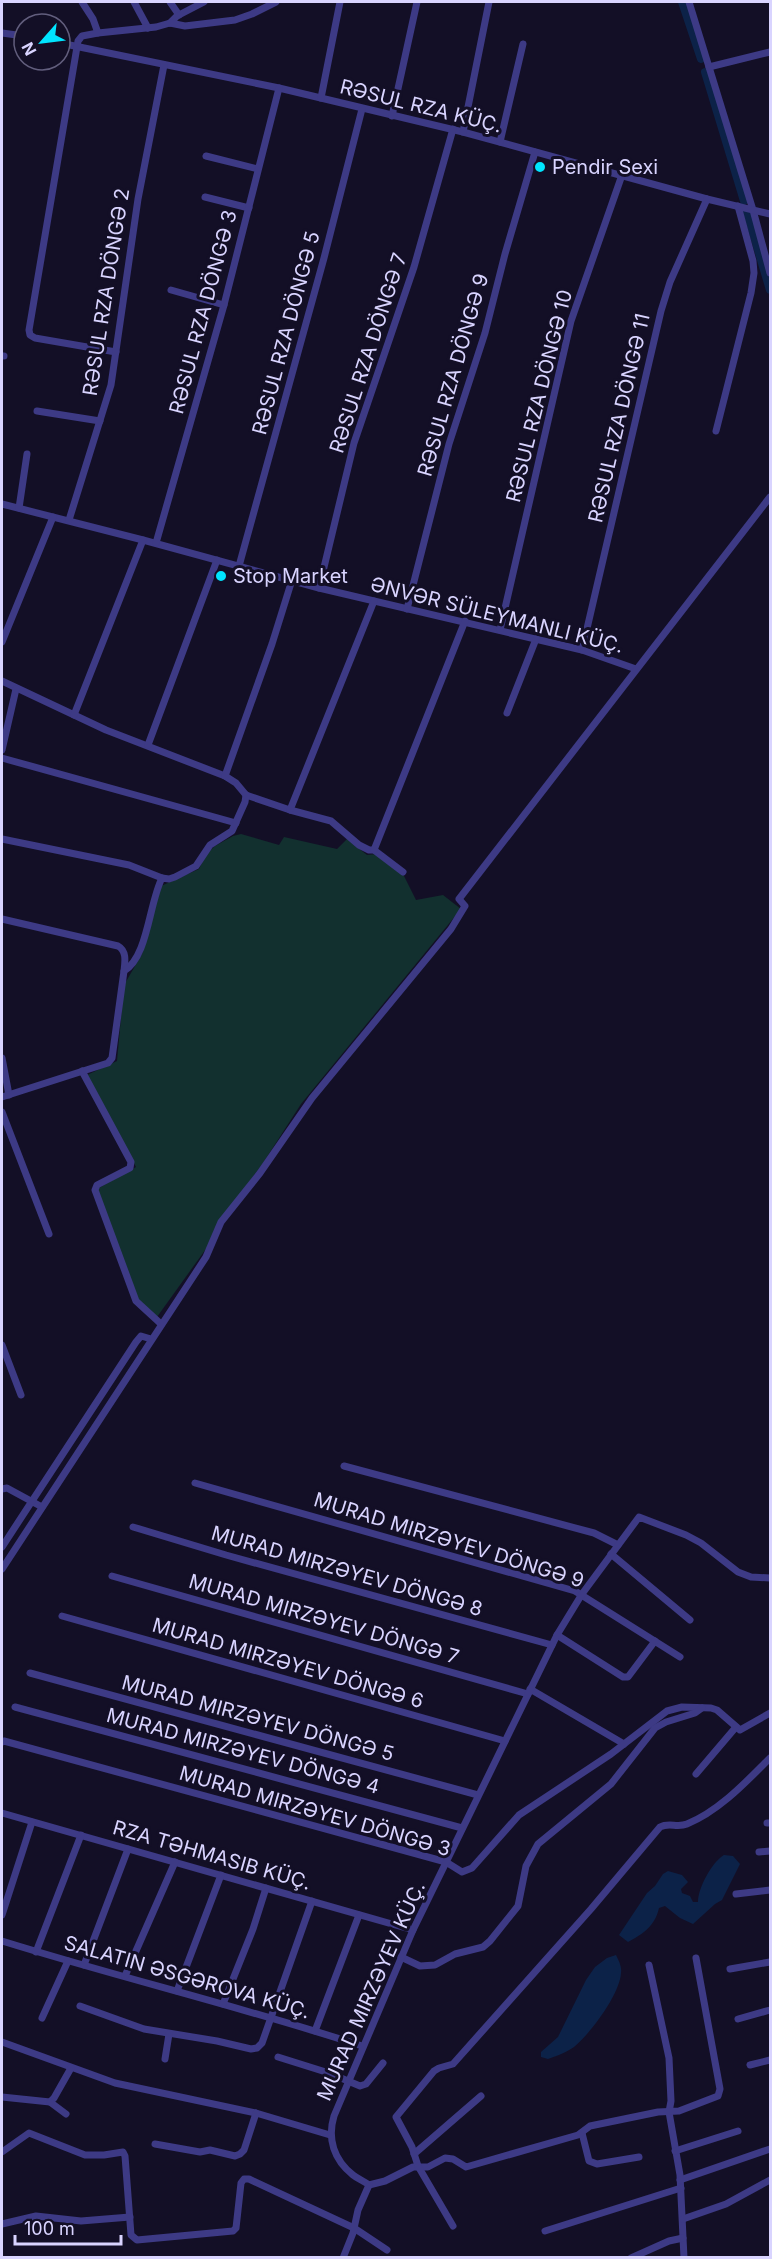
<svg xmlns="http://www.w3.org/2000/svg" width="772" height="2259" font-family="Inter,sans-serif">
<rect width="100%" height="100%" fill="#130f26"/>
<!-- green -->
<polygon fill="#12302f" points="241,834 279,845 284,837 337,849 347,839 367,855 376,854 404,876 416,900 443,895 461,909 301,1104 263,1163 214,1230 208,1246 157,1317 138,1301 97,1189 136,1167 87,1075 117,1061 124,985 142,954 161,886 199,869 206,854 215,846 233,836"/>
<!-- water -->
<g fill="#0c2248">
<path d="M 724,1855 L 733,1856 L 740,1864 L 722,1900 L 715,1904 L 693,1924 L 680,1918 L 665,1906 L 659,1908 C 655,1926 643,1934 628,1942 L 619,1935 L 647,1893 L 655,1886 L 663,1874 L 668,1871 L 682,1875 L 688,1882 L 681,1889 L 682,1893 L 690,1896 L 693,1902 L 698,1902 C 698,1888 712,1862 724,1855 Z"/>
<path d="M 616,1955 C 619,1961 622,1967 621,1973 C 620,1994 590,2034 574,2047 C 567,2052 557,2056 548,2059 L 541,2057 L 541,2052 L 558,2037 L 586,1980 L 595,1967 L 607,1958 Z"/>
</g>
<g fill="none" stroke-linecap="round" stroke-linejoin="round">
<!-- canal -->
<g stroke="#0c2248" stroke-width="8">
<polyline points="682,2 701,59"/>
<polyline points="705,72 744,201"/>
<polyline points="747,213 770,290"/>
</g>
<!-- minor -->
<g stroke="#3d3a85" stroke-width="7">
<polyline points="82,2 93,19 98,33"/>
<polyline points="134,2 148,28"/>
<polyline points="170,2 179,15"/>
<polyline points="689,2 753,210 770,273"/>
<polyline points="170,23 177,16 204,2"/>
<polyline points="2,33 24,36"/>
<polyline points="60,43 279,88 463,132 707,199 770,214"/>
<polyline points="709,67 770,52"/>
<polyline points="321,98 340,2"/>
<polyline points="392,116 417,2"/>
<polyline points="463,132 489,2"/>
<polyline points="500,142 523,44"/>
<polyline points="206,156 258,169"/>
<polyline points="205,197 249,208"/>
<polyline points="171,290 224,305"/>
<polyline points="116,352 35,338 30,335 29,330 78,41 82,36 98,33 156,27 170,23 185,26 235,20 252,14 276,2"/>
<polyline points="2,356 4,356"/>
<polyline points="37,411 100,421"/>
<polyline points="716,431 751,293 754,273 753,261 738,206"/>
<polyline points="2,504 143,540 319,588 582,650 636,669"/>
<polyline points="19,508 27,454"/>
<polyline points="69,520 111,385 138,199 164,65"/>
<polyline points="156,543 224,305 279,88"/>
<polyline points="239,566 324,258 362,109"/>
<polyline points="319,588 354,443 414,267 453,129"/>
<polyline points="407,609 449,444 485,333 505,254 535,152"/>
<polyline points="500,630 571,321 622,175"/>
<polyline points="2,642 53,517"/>
<polyline points="582,650 661,311 670,282 707,199"/>
<polyline points="2,681 106,730 225,776 236,783 246,795 290,810 331,821 359,845 369,850 374,850 403,872"/>
<polyline points="507,713 536,639"/>
<polyline points="74,715 143,540"/>
<polyline points="148,745 217,560"/>
<polyline points="2,750 16,689"/>
<polyline points="2,758 236,823"/>
<polyline points="225,776 272,644 292,580"/>
<polyline points="290,810 374,601"/>
<polyline points="2,839 129,865 162,878"/>
<polyline points="374,850 465,621"/>
<path d="M 2,919 L 118,946 C 127,951 125,962 124,971"/>
<polyline points="2,1058 9,1095"/>
<polyline points="82,1071 131,1162 130,1168 97,1185 95,1190 136,1301 161,1324"/>
<path d="M 2,1097 L 108,1063 L 112,1058 L 124,971 C 148,957 149,903 162,878 L 169,879 L 175,877 L 196,866 L 210,845 L 232,831 L 245,802 L 246,795"/>
<polyline points="2,1112 49,1234"/>
<polyline points="2,1345 21,1395"/>
<polyline points="344,1466 594,1533 618,1545"/>
<polyline points="195,1483 575,1591 680,1657"/>
<polyline points="2,1489 7,1488 42,1507"/>
<polyline points="133,1527 226,1555 552,1645"/>
<polyline points="2,1547 136,1342 141,1336 151,1339"/>
<polyline points="611,1554 690,1620"/>
<polyline points="2,1569 206,1257 221,1222 260,1173 312,1098 451,929 465,906 459,899 770,497"/>
<polyline points="112,1576 528,1694"/>
<polyline points="62,1616 505,1741"/>
<polyline points="557,1635 623,1677 628,1677 655,1641"/>
<polyline points="30,1673 478,1795"/>
<polyline points="530,1689 624,1744"/>
<polyline points="15,1707 462,1828"/>
<polyline points="2,1742 4,1741 446,1862 462,1872 472,1868 519,1815 611,1754 667,1711 682,1707 711,1708 717,1710 740,1730 770,1713"/>
<polyline points="696,1774 736,1727"/>
<polyline points="2,1813 413,1930"/>
<polyline points="767,1823 770,1823"/>
<polyline points="759,1852 770,1851"/>
<polyline points="736,1894 770,1890"/>
<polyline points="2,1915 32,1822"/>
<path d="M 2,1941 C 121,1978 243,2007 362,2046"/>
<polyline points="36,1952 81,1835"/>
<polyline points="401,1957 420,1966 435,1965 455,1954 483,1947 490,1941 518,1906 526,1866 538,1844 611,1784 655,1728 666,1722 695,1713 702,1708"/>
<polyline points="84,1965 128,1849"/>
<polyline points="649,1965 669,2058 671,2101 669,2112 680,2175 684,2258"/>
<polyline points="730,1969 770,1962"/>
<polyline points="125,1976 175,1862"/>
<polyline points="177,1991 221,1875"/>
<polyline points="223,2004 253,1929 266,1888"/>
<polyline points="80,2006 144,2029 217,2041 251,2049 257,2048 262,2043 312,1901"/>
<polyline points="42,2018 68,1961"/>
<polyline points="738,2019 770,2010"/>
<polyline points="315,2031 359,1915"/>
<polyline points="2,2042 115,2083 256,2113 330,2135"/>
<polyline points="278,2057 329,2073 360,2086 366,2084 383,2063"/>
<polyline points="165,2059 169,2034"/>
<polyline points="750,2065 770,2060"/>
<polyline points="2,2097 50,2102 54,2098 71,2068"/>
<polyline points="50,2102 66,2114"/>
<polyline points="582,2133 589,2161 597,2164 639,2157"/>
<polyline points="155,2144 200,2152 210,2150 235,2156 240,2154 244,2150 256,2113"/>
<polyline points="675,2151 738,2131"/>
<polyline points="2,2152 29,2133 85,2155 104,2155 123,2152 125,2156 131,2235 137,2240 233,2231 236,2228 241,2183 244,2179 249,2179 354,2228 387,2250"/>
<polyline points="414,2154 481,2096"/>
<polyline points="680,2180 770,2149"/>
<polyline points="369,2185 385,2181 413,2167 428,2167 445,2158 453,2159 466,2167 578,2135 590,2126 658,2112 679,2111 718,2096 720,2089 696,1958"/>
<polyline points="683,2219 726,2204 770,2180"/>
<polyline points="2,2224 36,2216 81,2221 130,2217"/>
<path d="M 453,2226 L 418,2166 L 412,2147 L 396,2117 L 434,2071 L 439,2068 L 453,2064 L 591,1909 L 660,1827 C 669,1822 677,1828 687,1824 C 719,1811 746,1782 770,1758"/>
<polyline points="545,2231 681,2188"/>
<path d="M 343,2258 L 353,2233 L 358,2210 L 369,2185 C 364,2181 358,2179 353,2175 C 334,2160 327,2139 334,2116 L 413,1930 L 557,1635 L 582,1594 L 639,1517 L 686,1535 L 701,1543 L 738,1572 L 751,1577 L 770,1578"/>
<polyline points="631,2258 669,2241 683,2238"/>
</g>
</g>
<!-- markers -->
<g fill="#00e5ff" stroke="#130f26" stroke-width="2">
<circle cx="540" cy="167" r="6"/>
<circle cx="221" cy="576" r="6"/>
</g>
<g text-anchor="middle" dominant-baseline="central" stroke-width="6" stroke-linejoin="round" paint-order="stroke">
<!-- street labels -->
<g font-size="20" fill="#d9d4ff" stroke="#130f26">
<text transform="translate(421 106) rotate(14)">RƏSUL RZA KÜÇ.</text>
<text transform="translate(106 292) rotate(-81)">RƏSUL RZA DÖNGƏ 2</text>
<text transform="translate(203 312) rotate(-75)">RƏSUL RZA DÖNGƏ 3</text>
<text transform="translate(286 333) rotate(-75)">RƏSUL RZA DÖNGƏ 5</text>
<text transform="translate(368 353) rotate(-72)">RƏSUL RZA DÖNGƏ 7</text>
<text transform="translate(453 375) rotate(-74)">RƏSUL RZA DÖNGƏ 9</text>
<text transform="translate(539 396) rotate(-76)">RƏSUL RZA DÖNGƏ 10</text>
<text transform="translate(619 418) rotate(-77)">RƏSUL RZA DÖNGƏ 11</text>
<text transform="translate(497 615) rotate(14)">ƏNVƏR SÜLEYMANLI KÜÇ.</text>
<text transform="translate(449 1540) rotate(17)">MURAD MIRZƏYEV DÖNGƏ 9</text>
<text transform="translate(347 1571) rotate(16)">MURAD MIRZƏYEV DÖNGƏ 8</text>
<text transform="translate(324 1619) rotate(16)">MURAD MIRZƏYEV DÖNGƏ 7</text>
<text transform="translate(288 1663) rotate(16)">MURAD MIRZƏYEV DÖNGƏ 6</text>
<text transform="translate(258 1718) rotate(15)">MURAD MIRZƏYEV DÖNGƏ 5</text>
<text transform="translate(243 1751) rotate(15)">MURAD MIRZƏYEV DÖNGƏ 4</text>
<text transform="translate(315 1811) rotate(16)">MURAD MIRZƏYEV DÖNGƏ 3</text>
<text transform="translate(212 1855) rotate(16)">RZA TƏHMASIB KÜÇ.</text>
<text transform="translate(187 1977) rotate(16)">SALATIN ƏSGƏROVA KÜÇ.</text>
<text transform="translate(371 1991) rotate(-66)">MURAD MIRZƏYEV KÜÇ.</text>
</g>
<!-- poi labels -->
<g font-size="20" fill="#d9d4ff" stroke="#130f26" text-anchor="start">
<text x="552" y="167">Pendir Sexi</text>
<text x="233" y="576">Stop Market</text>
</g>
</g>
<!-- border -->
<rect width="772" height="2259" fill="none" stroke="#d9d4ff" stroke-width="6"/>
<!-- north arrow -->
<g transform="translate(42 42) rotate(242)"><circle r="28" fill="#130f26" stroke="#625e7d" stroke-width="1.5"/>
<path d="M0-4.5L10 22L0 15L-10 22Z" fill="#00e5ff"/>
<text y="-9" font-size="16" font-weight="bold" text-anchor="middle" fill="#d9d4ff">N</text>
</g>
<!-- scale -->
<path d="M15 2235v9h106v-9" fill="none" stroke="#d9d4ff" stroke-width="3"/>
<text x="24" y="2235" font-size="18" fill="#d9d4ff" stroke="#130f26" stroke-width="4.5" paint-order="stroke">100 m</text>
</svg>
